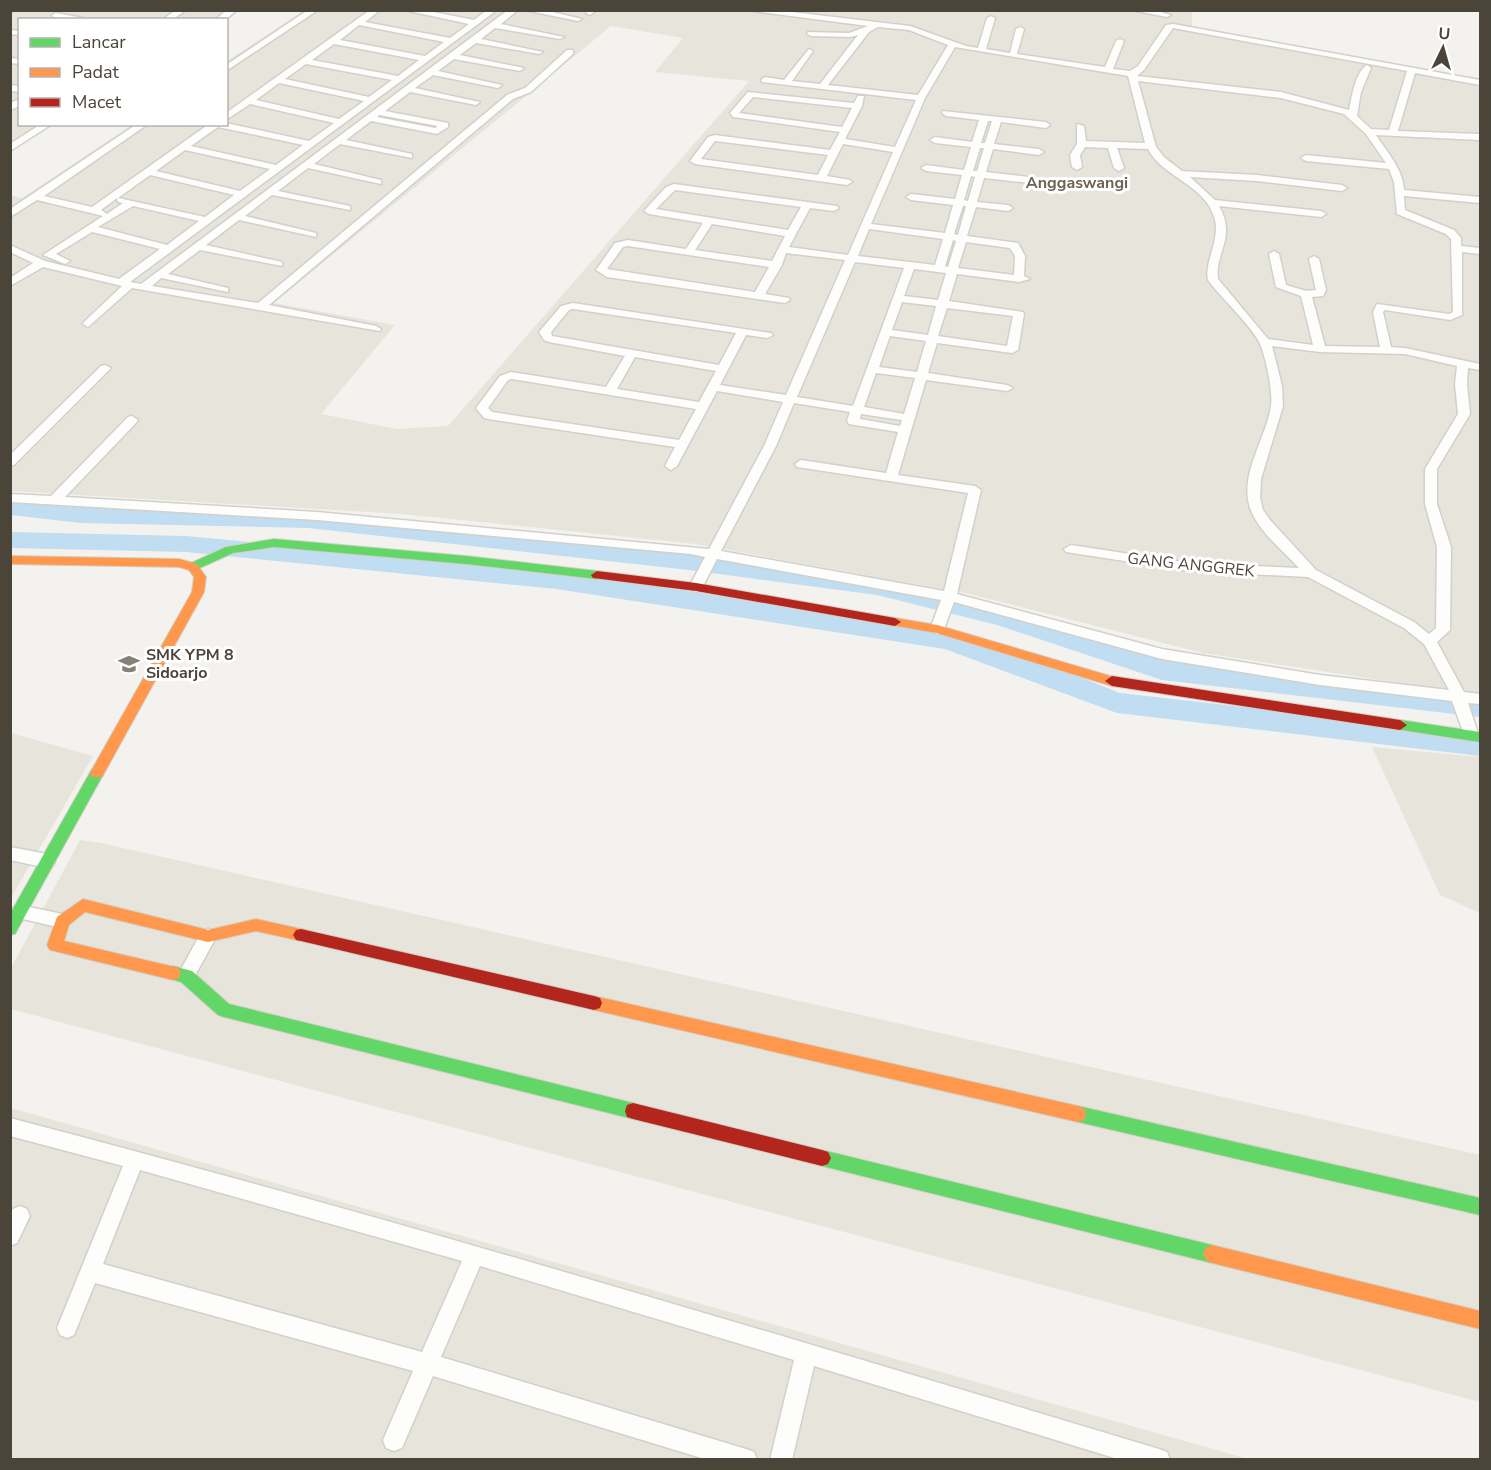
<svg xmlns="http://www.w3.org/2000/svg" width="1491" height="1470" font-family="'Nunito Sans',sans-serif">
<rect width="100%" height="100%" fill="#f4f2ee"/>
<!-- residential -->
<g fill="#e7e4dc" fill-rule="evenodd">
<polygon points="11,11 238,11 223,20 20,20 20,124 52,125 11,150"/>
<path d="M 303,11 L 1192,11 L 1192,27 L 1480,80 L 1480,695 L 1203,653 L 965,593 L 695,544 L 402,514 L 11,491 L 10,195 L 22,198 L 132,125 L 226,124 L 227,61 ZM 611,26 L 683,38 L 655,72 L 749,81 L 448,426 L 397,429 L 321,414 L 395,325 L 274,303 Z"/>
<polygon points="11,733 93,756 11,898"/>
<polygon points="1372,747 1480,757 1480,913 1440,895"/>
<polygon points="80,840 101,843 1480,1155 1480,1402 11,1009 10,970"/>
<polygon points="11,1108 1248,1459 11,1459"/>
</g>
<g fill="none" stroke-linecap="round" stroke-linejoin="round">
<!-- river -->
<g fill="#c0ddf1" fill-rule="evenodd">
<polygon points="10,499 81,507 308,512 689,554 877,577 1012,611 1164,660 1480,697 1480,717 1162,680 997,625 877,595 689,570 308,528 81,523 10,515"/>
<polygon points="10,532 186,536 556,571 948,631 1032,658 1120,693 1480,734 1480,756 1117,713 945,649 556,589 186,552 10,548"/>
</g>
<defs>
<g id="street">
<polygon points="10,10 16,10 10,13"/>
<polygon points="176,10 186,10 172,20 162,20"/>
<polygon points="227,10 237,10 225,20 215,20"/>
<polygon points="308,10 318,10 226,71 226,65"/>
<path d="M 370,10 L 380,10 L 365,22 L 450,38 L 469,24 L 404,10 L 423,10 L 474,20 L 487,10 L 497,10 L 130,282 L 141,284 L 508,10 L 518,10 L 501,24 L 564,37 L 560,39 L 495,28 L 481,39 L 543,52 L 539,54 L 476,43 L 460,55 L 524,68 L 520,71 L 454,59 L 438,71 L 502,85 L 498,88 L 433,75 L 415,88 L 480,102 L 476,105 L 410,92 L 385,111 L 448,123 L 448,127 L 437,134 L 371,121 L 346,140 L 412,154 L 412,158 L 340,144 L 314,164 L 381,180 L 381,184 L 308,168 L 278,191 L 350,206 L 350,210 L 272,195 L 245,216 L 316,233 L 316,237 L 239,220 L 206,245 L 282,262 L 282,266 L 200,250 L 168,274 L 228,288 L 228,292 L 161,278 L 152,286 L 258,303 L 507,95 L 525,88 L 567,50 L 573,50 L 573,54 L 531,92 L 513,99 L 269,305 L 376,326 L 381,329 L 380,331 L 132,288 L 88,327 L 83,324 L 84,322 L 122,286 L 43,267 L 10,286 L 10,278 L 33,263 L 10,252 L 10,245 L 45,261 L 119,279 L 160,249 L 92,232 L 56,254 L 70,261 L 65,264 L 43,255 L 103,216 L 37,200 L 10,217 L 10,209 L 137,124 L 148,124 L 44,196 L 92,207 L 209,124 L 226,123 L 309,141 L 334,123 L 250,104 L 226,120 L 226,113 ZM 359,25 L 444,42 L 425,56 L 340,40 ZM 334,44 L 419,60 L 398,76 L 312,60 ZM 306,64 L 392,80 L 369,97 L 285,79 ZM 279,83 L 364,101 L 339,119 L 256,100 ZM 379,115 L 438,126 L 435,128 L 377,117 ZM 218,127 L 303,145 L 276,165 L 191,146 ZM 185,150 L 270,169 L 240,191 L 156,171 ZM 150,175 L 234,195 L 205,217 L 118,198 ZM 117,198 L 118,202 L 123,203 L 107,214 L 101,210 ZM 133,206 L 199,221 L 167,245 L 98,227 Z"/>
<polygon points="524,10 544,10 582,19 578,21"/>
<polygon points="588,10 597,10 590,15 586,13"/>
<path d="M 745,10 L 775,10 L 910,26 L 966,46 L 978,48 L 987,18 L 991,16 L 995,18 L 986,49 L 1010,53 L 1016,29 L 1020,27 L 1024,29 L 1017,54 L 1105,67 L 1116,41 L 1120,39 L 1124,41 L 1113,69 L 1130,71 L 1138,66 L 1166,25 L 1173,24 L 1480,80 L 1480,85 L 1415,73 L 1398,131 L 1480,134 L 1480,140 L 1376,135 C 1387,152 1403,169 1404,190 L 1480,197 L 1480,203 L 1404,196 L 1405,210 L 1454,230 L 1461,238 L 1461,246 L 1480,248 L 1480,254 L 1462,252 L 1462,315 L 1450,320 L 1385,310 L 1383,312 L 1391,347 L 1405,348 L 1480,364 L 1480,370 L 1468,368 L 1467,384 L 1470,414 L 1437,469 L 1437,504 L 1451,547 L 1450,630 L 1437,642 L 1464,692 L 1480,694 L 1480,704 L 1468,703 L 1479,736 L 1476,740 L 1466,740 L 1452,701 L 1320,685 L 1162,659 L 954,602 L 944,629 L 937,634 L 930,629 L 941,600 L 717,559 L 701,590 L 696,592 L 689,587 L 705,557 L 691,554 L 317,520 L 10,502 L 10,494 L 51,496 L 128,417 L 132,416 L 138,420 L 136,423 L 65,497 L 317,512 L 709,549 L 764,446 L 783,402 L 717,391 L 677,466 L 671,470 L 665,466 L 675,447 L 488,419 L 484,418 L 476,408 L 500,376 L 511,372 L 606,387 L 625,356 L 549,342 L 544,340 L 539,332 L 561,306 L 573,303 L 771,333 L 773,335 L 767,338 L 746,335 L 720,385 L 786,395 L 845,260 L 786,253 L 782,265 L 765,294 L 789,298 L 790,300 L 785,303 L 607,277 L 596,270 L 615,243 L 628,240 L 686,249 L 703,223 L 649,214 L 644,211 L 666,187 L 674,184 L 837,206 L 839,208 L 834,211 L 810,208 L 789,247 L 848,255 L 893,152 L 843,144 L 827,176 L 850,180 L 852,182 L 847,185 L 695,164 L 690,161 L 708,137 L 715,135 L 830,150 L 840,132 L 733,117 L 730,113 L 748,92 L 854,103 L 858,96 L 864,96 L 862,106 L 845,139 L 895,147 L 916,100 L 762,82 L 761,80 L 765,77 L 784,80 L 809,49 L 813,51 L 792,81 L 820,84 L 858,35 L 850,37 L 811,36 L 807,34 L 808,32 L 849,33 L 868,26 ZM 878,27 L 909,30 L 948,45 L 918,95 L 828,85 L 869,32 ZM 1173,28 L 1407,71 L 1389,130 L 1371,129 L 1357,116 L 1361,92 L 1371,68 L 1367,65 C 1355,72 1352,97 1349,110 L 1281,92 L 1137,76 L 1144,70 ZM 955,47 L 1128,76 L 1145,143 L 1086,141 L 1084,126 L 1077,124 L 1077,144 L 1070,155 L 1072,167 L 1077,170 L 1082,167 L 1080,155 L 1085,147 L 1108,148 L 1114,168 L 1119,171 L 1124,168 L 1117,148 L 1148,149 C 1163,178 1207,185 1215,220 C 1220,241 1204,262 1208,280 C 1220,297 1253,327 1260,344 C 1266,358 1273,391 1271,406 C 1266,439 1239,474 1250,508 C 1258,531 1283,551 1299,568 L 1189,563 L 1071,545 L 1064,549 L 1066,552 L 1189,571 L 1308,577 L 1404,628 L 1424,644 L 1449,690 L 1320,675 L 1162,649 L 957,594 L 981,490 L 975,486 L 898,475 L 926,380 L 1007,391 L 1013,388 L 1007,385 L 928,373 L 937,343 L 1012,353 L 1018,350 L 1024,314 L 1023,312 L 949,301 L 957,274 L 1019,282 L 1030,279 L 1024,276 L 1025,256 L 1018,243 L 967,236 L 976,207 L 1008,211 L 1013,208 L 1008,205 L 977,202 L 984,178 L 1029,183 L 1034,180 L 1029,177 L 986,172 L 993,149 L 1039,155 L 1044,152 L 1039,149 L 994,144 L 1001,122 L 1046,128 L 1050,125 L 1046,122 L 943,111 L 942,113 L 946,116 L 979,120 L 972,142 L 935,137 L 930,140 L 935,143 L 971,147 L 964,170 L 926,165 L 921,168 L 926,171 L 962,175 L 955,199 L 911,194 L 906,197 L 911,200 L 953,205 L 945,233 L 871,224 L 925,98 ZM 1138,81 L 1281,98 L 1344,114 L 1366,134 L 1386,163 L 1306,155 L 1301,158 L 1306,161 L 1389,169 L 1394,182 L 1397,214 L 1446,234 L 1451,239 L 1453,312 L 1449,314 L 1377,304 L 1373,312 L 1380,347 L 1325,346 L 1312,297 L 1323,296 L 1326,290 L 1319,259 L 1314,256 L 1309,259 L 1316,290 L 1306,291 L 1286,285 L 1279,254 L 1274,251 L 1269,254 L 1276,287 L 1301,296 L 1313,345 L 1268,339 L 1218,279 C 1214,255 1237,237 1219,206 L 1321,217 L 1326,214 L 1321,211 L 1215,200 L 1190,177 L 1257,181 L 1342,191 L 1347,188 L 1342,185 L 1257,175 L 1182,171 L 1165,158 L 1156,147 ZM 753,97 L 852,108 L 842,127 L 739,113 ZM 988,121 L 992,121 L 985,143 L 981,143 ZM 715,141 L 828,155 L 818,175 L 701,159 ZM 980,148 L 984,148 L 977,171 L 973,171 ZM 971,176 L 975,177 L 968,201 L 964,200 ZM 675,190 L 801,207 L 788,230 L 656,209 ZM 963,206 L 966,206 L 958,235 L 954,234 ZM 712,224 L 785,236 L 772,261 L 695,250 ZM 869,229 L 943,239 L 935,265 L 858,256 ZM 953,240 L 956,241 L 948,267 L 945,266 ZM 966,242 L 1010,248 L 1015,256 L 1014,275 L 958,268 ZM 628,246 L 769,267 L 755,292 L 607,269 L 623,247 ZM 855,262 L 904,268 L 853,406 L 797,397 ZM 914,269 L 946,273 L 938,300 L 904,296 ZM 902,302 L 936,306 L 928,335 L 892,330 ZM 947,308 L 1013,316 L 1007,346 L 938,336 ZM 573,309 L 736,333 L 719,365 L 552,336 L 551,332 L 569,310 ZM 890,336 L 926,341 L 917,372 L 879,367 ZM 1272,346 L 1320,352 L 1405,354 L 1457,366 L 1455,384 L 1458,414 L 1425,469 L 1425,504 L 1437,547 L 1436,628 L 1429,634 L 1414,622 L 1316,570 L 1270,520 L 1263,510 L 1260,498 L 1261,479 L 1283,406 L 1282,386 ZM 635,357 L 716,371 L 699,402 L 617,389 ZM 876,373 L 915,378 L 904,414 L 864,407 ZM 512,379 L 696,409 L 679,440 L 492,412 L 488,408 L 508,380 ZM 794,403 L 850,412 L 847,421 L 849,424 L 898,432 L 886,473 L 801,460 L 795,464 L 797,467 L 968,493 L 944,591 L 721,551 L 776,446 ZM 861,414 L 902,420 L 900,426 L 860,419 Z"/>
<polygon points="1131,10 1153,10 1171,15 1167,17"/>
<polygon points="56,13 83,18 84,20 53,17 52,15"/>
<polygon points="10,30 20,31 20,35 10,34"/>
<polygon points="10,58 20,59 20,64 10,63"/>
<polygon points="10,85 20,86 20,92 10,91"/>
<polygon points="20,99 20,106 10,110 10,103"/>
<polygon points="41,124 52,124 10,151 10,144"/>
<polygon points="105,365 111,368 14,465 10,466 10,455 101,366"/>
<polygon points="10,847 47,854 53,856 55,861 53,866 47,868 10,860"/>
<polygon points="20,905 62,914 68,916 70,921 68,926 62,928 14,917 12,912 14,907"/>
<polygon points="208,929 214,931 216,936 214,941 192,981 186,983 180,981 177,976 180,971 202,931"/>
<path d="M 10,1118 C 396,1219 777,1334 1159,1449 L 1167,1452 L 1170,1460 L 1121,1460 L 814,1366 L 792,1460 L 770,1460 L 794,1360 L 480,1266 L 441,1357 L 746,1449 L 754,1452 L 757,1460 L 708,1460 L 433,1376 L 402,1448 L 394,1451 L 386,1448 L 383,1440 L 413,1371 L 95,1283 L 74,1335 L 67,1338 L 60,1335 L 57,1328 L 123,1166 L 10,1136 ZM 140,1170 L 462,1261 L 422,1352 L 103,1264 Z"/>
<polygon points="20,1206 27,1209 30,1216 17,1243 10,1246 10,1214 13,1209"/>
</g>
<g id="fast">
<polygon points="274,539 466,556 597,571 603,575 597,579 466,564 274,547 233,553 193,571 187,567 189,564 226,547"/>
<polygon points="1400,720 1480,732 1480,742 1395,729 1393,725 1395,721"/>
<polygon points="97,768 102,769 104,773 15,934 10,935 10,914 92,769"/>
<polygon points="173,966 192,971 229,1004 633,1103 639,1105 641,1111 639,1117 633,1119 224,1017 218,1015 181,982 167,978 165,973 167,968"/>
<polygon points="1078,1106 1480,1198 1480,1215 1078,1122 1072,1120 1070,1114 1072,1108"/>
<polygon points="822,1150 1212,1245 1218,1248 1221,1254 1218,1260 1212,1263 822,1166 816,1164 813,1158 816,1152"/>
</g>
<g id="slow">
<polygon points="10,556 179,559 197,564 206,577 204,592 102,777 92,777 90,773 192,592 194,577 189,570 179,567 10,564"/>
<polygon points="895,618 937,625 1117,678 1119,681 1112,686 937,633 891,625 889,622 891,619"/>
<polygon points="83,899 208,930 256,919 301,929 306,930 309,935 306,940 301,941 256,931 208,942 85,912 69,925 64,941 179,968 181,973 179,978 173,980 50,950 47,945 57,917"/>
<polygon points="594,996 1078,1106 1084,1108 1086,1114 1084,1120 1078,1122 594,1010 588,1008 586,1003 588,998"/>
<polygon points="1212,1245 1480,1311 1480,1329 1212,1263 1206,1260 1203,1254 1206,1248"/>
</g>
<g id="jam">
<polygon points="597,571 696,583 895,618 901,622 895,626 696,591 593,578 591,575"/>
<polygon points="1112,676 1400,720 1407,725 1400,730 1112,686 1105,681"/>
<polygon points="301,929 594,996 600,998 602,1003 600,1008 594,1010 301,941 296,940 293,935 296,930"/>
<polygon points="633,1103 822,1150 828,1152 831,1158 828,1164 822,1166 633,1119 627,1117 625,1111 627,1105"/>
</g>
</defs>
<!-- street casing -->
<use href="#street" stroke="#d2d0cb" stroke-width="3"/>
<!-- fast casing -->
<use href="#fast" stroke="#d3cfc5" stroke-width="2"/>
<!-- slow casing -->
<use href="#slow" stroke="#d3cfc5" stroke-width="2"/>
<!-- jam casing -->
<use href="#jam" stroke="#d3cfc5" stroke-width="2"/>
<!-- street -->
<use href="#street" fill="#fdfdfc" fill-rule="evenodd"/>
<!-- fast -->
<use href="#fast" fill="#63d668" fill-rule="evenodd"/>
<!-- slow -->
<use href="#slow" fill="#ff974d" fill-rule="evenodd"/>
<!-- jam -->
<use href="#jam" fill="#b3261e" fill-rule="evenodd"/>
</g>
<!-- icons -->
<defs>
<symbol id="school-bare" viewBox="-9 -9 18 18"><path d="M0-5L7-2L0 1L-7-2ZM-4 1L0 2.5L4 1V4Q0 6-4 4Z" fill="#868178" stroke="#fff" stroke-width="2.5" paint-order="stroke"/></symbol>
</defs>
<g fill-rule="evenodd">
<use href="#school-bare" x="114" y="649" width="30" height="30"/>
</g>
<g text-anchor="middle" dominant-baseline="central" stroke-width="6" stroke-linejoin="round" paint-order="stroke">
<!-- far-quarter labels -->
<g font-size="16" font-weight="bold" fill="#6e6250" stroke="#fff">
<text x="1077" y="183">Anggaswangi</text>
</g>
<!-- street labels -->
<g font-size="16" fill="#4b4439" stroke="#fff">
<text transform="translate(1191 565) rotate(6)">GANG ANGGREK</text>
</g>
<!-- poi labels -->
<g font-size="16" font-weight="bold" fill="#4b4439" stroke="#fff" text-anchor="start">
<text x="146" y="655">SMK YPM 8<tspan x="146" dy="18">Sidoarjo</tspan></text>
</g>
</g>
<!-- border -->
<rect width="1491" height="1470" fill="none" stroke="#4b4439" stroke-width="24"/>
<!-- legend -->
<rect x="18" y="18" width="210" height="108" fill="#ffffff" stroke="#b7b4b0" stroke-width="1.5"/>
<rect x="30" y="38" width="30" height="9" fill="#63d668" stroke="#b7b4b0" stroke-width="1.5"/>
<text x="72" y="48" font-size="18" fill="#4b4439">Lancar</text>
<rect x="30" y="68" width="30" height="9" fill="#ff974d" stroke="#b7b4b0" stroke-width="1.5"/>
<text x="72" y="78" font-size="18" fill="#4b4439">Padat</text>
<rect x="30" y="98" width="30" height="9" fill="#b3261e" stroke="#b7b4b0" stroke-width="1.5"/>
<text x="72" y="108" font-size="18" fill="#4b4439">Macet</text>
<!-- north arrow -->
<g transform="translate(1443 48) rotate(5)" stroke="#ffffff" stroke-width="4.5" paint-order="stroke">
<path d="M0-4.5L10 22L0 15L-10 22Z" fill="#4b4439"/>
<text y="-9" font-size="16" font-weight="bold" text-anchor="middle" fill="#4b4439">U</text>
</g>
</svg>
